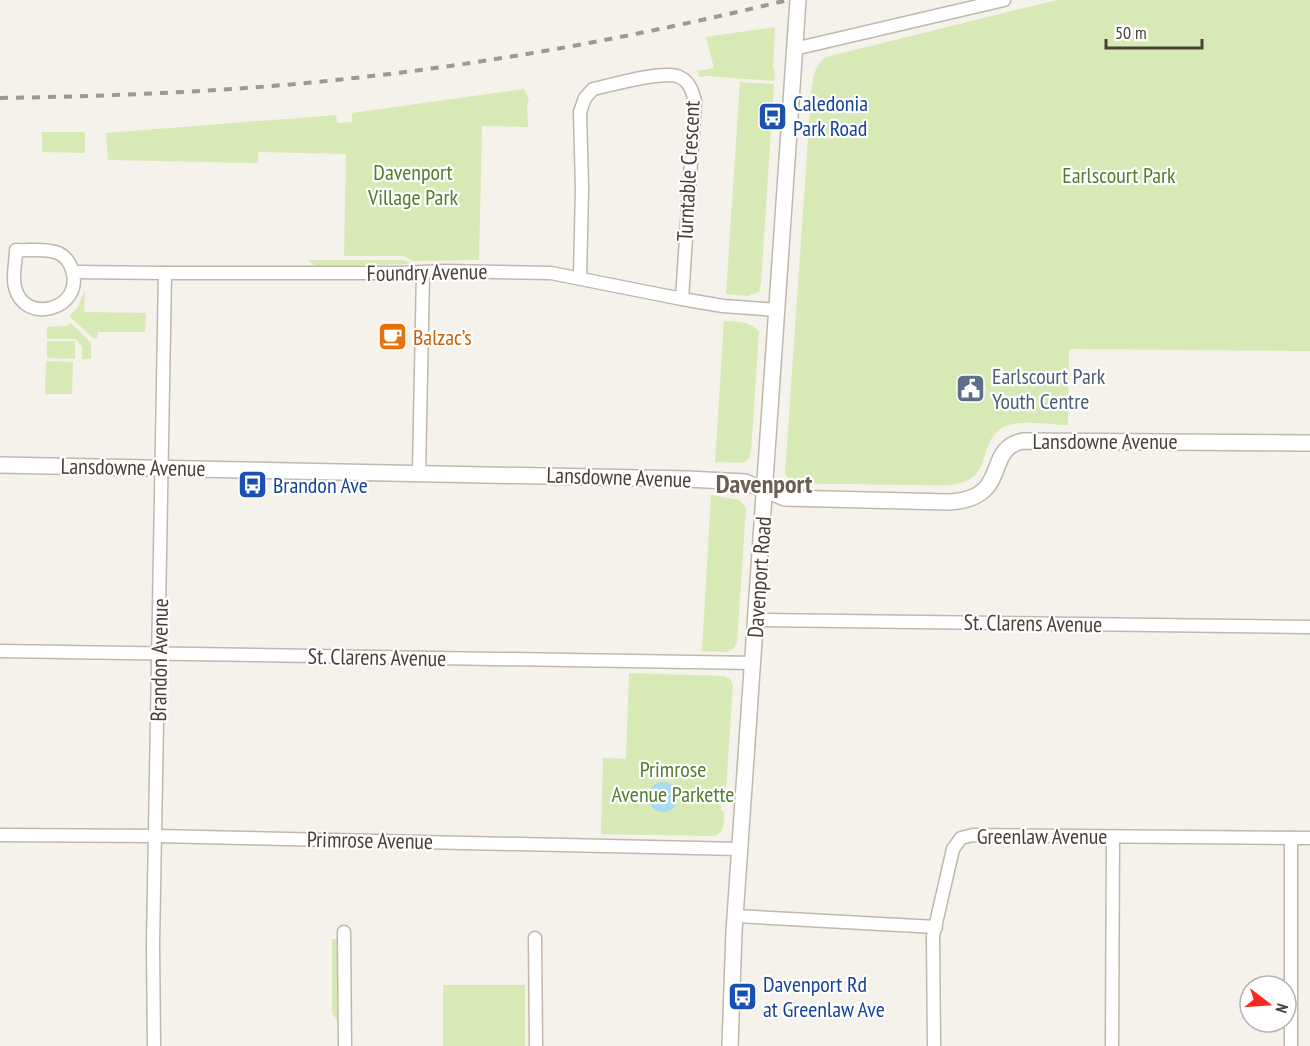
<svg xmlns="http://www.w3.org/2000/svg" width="1310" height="1046" font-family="'PT Sans Narrow',sans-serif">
<rect width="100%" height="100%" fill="#f5f1eb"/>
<!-- green -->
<g fill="#d7e9b5">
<path d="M 1057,0 L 1310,0 L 1310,351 L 1069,349 L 1068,425 C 1050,425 1026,420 1008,425 C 978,436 992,471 966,481 C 952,487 935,485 920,485 C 881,485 843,483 804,484 L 791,481 L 785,474 L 811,95 C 813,79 813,67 826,57 Z"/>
<polygon points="775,27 773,68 775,72 774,81 707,76 699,77 697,71 714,68 706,37"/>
<polygon points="740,82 774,84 761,283 759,292 748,296 726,294"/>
<polygon points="524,89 529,99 527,105 528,127 482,126 479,260 413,261 403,256 344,256 346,154 258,152 258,163 108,160 106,133 336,115 337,123 352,122 352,113"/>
<polygon points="42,132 85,132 85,153 42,152"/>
<polygon points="308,260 403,260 413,264 319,266 314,265"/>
<polygon points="85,290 84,312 146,313 145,332 98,332 97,338 93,338 69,316 78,307"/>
<path d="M 724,321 C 736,322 751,321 759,332 L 751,452 L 748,460 L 741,463 L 715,462 Z"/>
<polygon points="71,323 91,343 91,359 82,359 82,346 75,339 47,339 47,327 67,326"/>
<polygon points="47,341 75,341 75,359 47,358"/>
<polygon points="46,361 73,362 72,394 45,394"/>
<polygon points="711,495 739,500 746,508 737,642 733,649 727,652 702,651"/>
<path d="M 629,673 L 724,676 L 730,679 L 733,685 L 725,804 L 721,804 L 721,811 L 724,811 C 724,821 725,832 714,836 L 601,834 L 603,758 L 626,759 Z"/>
<polygon points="332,939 337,939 337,1020 332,1013"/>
<rect x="443" y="985" width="82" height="61"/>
</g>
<!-- water -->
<circle fill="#a9dbf0" cx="663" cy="797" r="15"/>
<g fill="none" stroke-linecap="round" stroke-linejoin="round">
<defs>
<g id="minor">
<polyline points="794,49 1004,0"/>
<path d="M 16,250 C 29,251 46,248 58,253 C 65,256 70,263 72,270 C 85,309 24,326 15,287 C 12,276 16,262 16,250 Z"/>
<polyline points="73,272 165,273 398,273 445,271 551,273 682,299 723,306 777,310"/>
<path d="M 580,277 L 582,189 L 580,112 L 585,98 L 593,89 C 612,85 660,71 677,76 C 689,80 692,90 695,101 L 682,299"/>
<polyline points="419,472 423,273"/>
<polyline points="757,620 1310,627"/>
<polyline points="0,651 753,663"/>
<polyline points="0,835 156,836 740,849"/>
<polyline points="1291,838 1291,1046"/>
<polyline points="735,916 936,927"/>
<polyline points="344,932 345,1046"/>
<polyline points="535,938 536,1046"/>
<polyline points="154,1046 153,944 165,273"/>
<polyline points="934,1046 933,936 953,849 961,838 973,835 1310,838"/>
<polyline points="1112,1046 1113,837"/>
</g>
<g id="tertiary">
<path d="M 0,465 L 687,479 L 745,482 L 785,498 L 948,502 C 1013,499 982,449 1023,441 L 1310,443"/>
<polyline points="730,1046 734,932 798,0"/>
</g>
</defs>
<!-- minor casing -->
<use href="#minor" stroke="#c1b8ad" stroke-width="15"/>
<!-- tertiary casing -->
<use href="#tertiary" stroke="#c1b8ad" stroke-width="18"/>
<!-- minor -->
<use href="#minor" stroke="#fff" stroke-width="12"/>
<!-- tertiary -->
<use href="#tertiary" stroke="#fff" stroke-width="15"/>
<!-- rail -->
<path stroke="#999" stroke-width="4" stroke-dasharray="8 8" stroke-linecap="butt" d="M 0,98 C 121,96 243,91 363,77 C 506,61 648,34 788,0"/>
</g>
<!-- icons -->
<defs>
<symbol id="bus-square" viewBox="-11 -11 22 22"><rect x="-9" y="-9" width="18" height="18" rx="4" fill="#1a4fb4" stroke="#fff"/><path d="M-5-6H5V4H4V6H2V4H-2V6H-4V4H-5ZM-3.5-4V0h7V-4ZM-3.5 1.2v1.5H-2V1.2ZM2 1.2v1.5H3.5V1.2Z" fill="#fff"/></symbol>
<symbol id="cafe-square" viewBox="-11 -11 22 22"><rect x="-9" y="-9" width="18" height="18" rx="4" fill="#e8710a" stroke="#fff"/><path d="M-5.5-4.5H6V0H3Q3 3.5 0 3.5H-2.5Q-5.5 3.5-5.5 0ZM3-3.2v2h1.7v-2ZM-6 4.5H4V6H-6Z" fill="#fff"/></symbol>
<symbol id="civic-square" viewBox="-11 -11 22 22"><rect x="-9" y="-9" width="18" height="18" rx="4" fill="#5c6f8a" stroke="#fff"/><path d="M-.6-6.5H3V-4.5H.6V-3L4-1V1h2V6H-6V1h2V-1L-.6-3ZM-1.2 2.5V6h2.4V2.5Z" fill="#fff"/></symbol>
</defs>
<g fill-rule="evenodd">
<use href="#bus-square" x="756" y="100" width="33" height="33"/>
<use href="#cafe-square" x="376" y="320" width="33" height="33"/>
<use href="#civic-square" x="954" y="372" width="33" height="33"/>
<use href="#bus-square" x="236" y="468" width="33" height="33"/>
<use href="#bus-square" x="726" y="980" width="33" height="33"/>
</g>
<g text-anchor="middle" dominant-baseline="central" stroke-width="4.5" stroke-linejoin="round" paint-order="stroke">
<!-- transit labels -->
<g font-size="22" fill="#164399" stroke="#fff" text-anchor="start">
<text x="793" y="103">Caledonia<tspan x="793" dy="25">Park Road</tspan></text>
<text x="273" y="485">Brandon Ave</text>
<text x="763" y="984">Davenport Rd<tspan x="763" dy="25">at Greenlaw Ave</tspan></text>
</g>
<!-- street labels -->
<g font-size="22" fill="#4a4139" stroke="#fff">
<text transform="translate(688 171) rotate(-87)">Turntable Crescent</text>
<text transform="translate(427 272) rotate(-1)">Foundry Avenue</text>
<text x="1105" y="441">Lansdowne Avenue</text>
<text transform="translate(133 467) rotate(1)">Lansdowne Avenue</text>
<text transform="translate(619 477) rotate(2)">Lansdowne Avenue</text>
<text transform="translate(759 577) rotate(-86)">Davenport Road</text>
<text transform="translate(1033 623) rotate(1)">St. Clarens Avenue</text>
<text transform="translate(377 657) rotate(1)">St. Clarens Avenue</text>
<text transform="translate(159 660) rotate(-89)">Brandon Avenue</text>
<text x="1042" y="836">Greenlaw Avenue</text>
<text transform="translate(370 840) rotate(1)">Primrose Avenue</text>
</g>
<!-- park labels -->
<g font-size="22" fill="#537c2b" stroke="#fff">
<text x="413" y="172">Davenport<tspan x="413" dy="25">Village Park</tspan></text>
<text x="1119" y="175">Earlscourt Park</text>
<text x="673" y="769">Primrose<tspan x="673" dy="25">Avenue Parkette</tspan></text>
</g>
<!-- food labels -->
<g font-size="22" fill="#c56008" stroke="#fff" text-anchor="start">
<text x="413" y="337">Balzac’s</text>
</g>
<!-- service labels -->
<g font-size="22" fill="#4e5e75" stroke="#fff" text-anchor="start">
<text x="992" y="376">Earlscourt Park<tspan x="992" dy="25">Youth Centre</tspan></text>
</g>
<!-- quarter labels -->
<g font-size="26" font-weight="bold" fill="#6c5e50" stroke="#fff">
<text x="764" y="483">Davenport</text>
</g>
</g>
<!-- north arrow -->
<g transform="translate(1268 1004) rotate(107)"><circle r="28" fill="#ffffff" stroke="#b7b3b0" stroke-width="1.5"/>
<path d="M0-4.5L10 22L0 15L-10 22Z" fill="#f8281f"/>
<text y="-9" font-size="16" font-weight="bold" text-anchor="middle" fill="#4a4139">N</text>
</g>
<!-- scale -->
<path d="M1106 39v9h96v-9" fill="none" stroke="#4a4139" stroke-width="3"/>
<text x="1115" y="39" font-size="18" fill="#4a4139" stroke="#ffffff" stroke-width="4.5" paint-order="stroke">50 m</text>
</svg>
